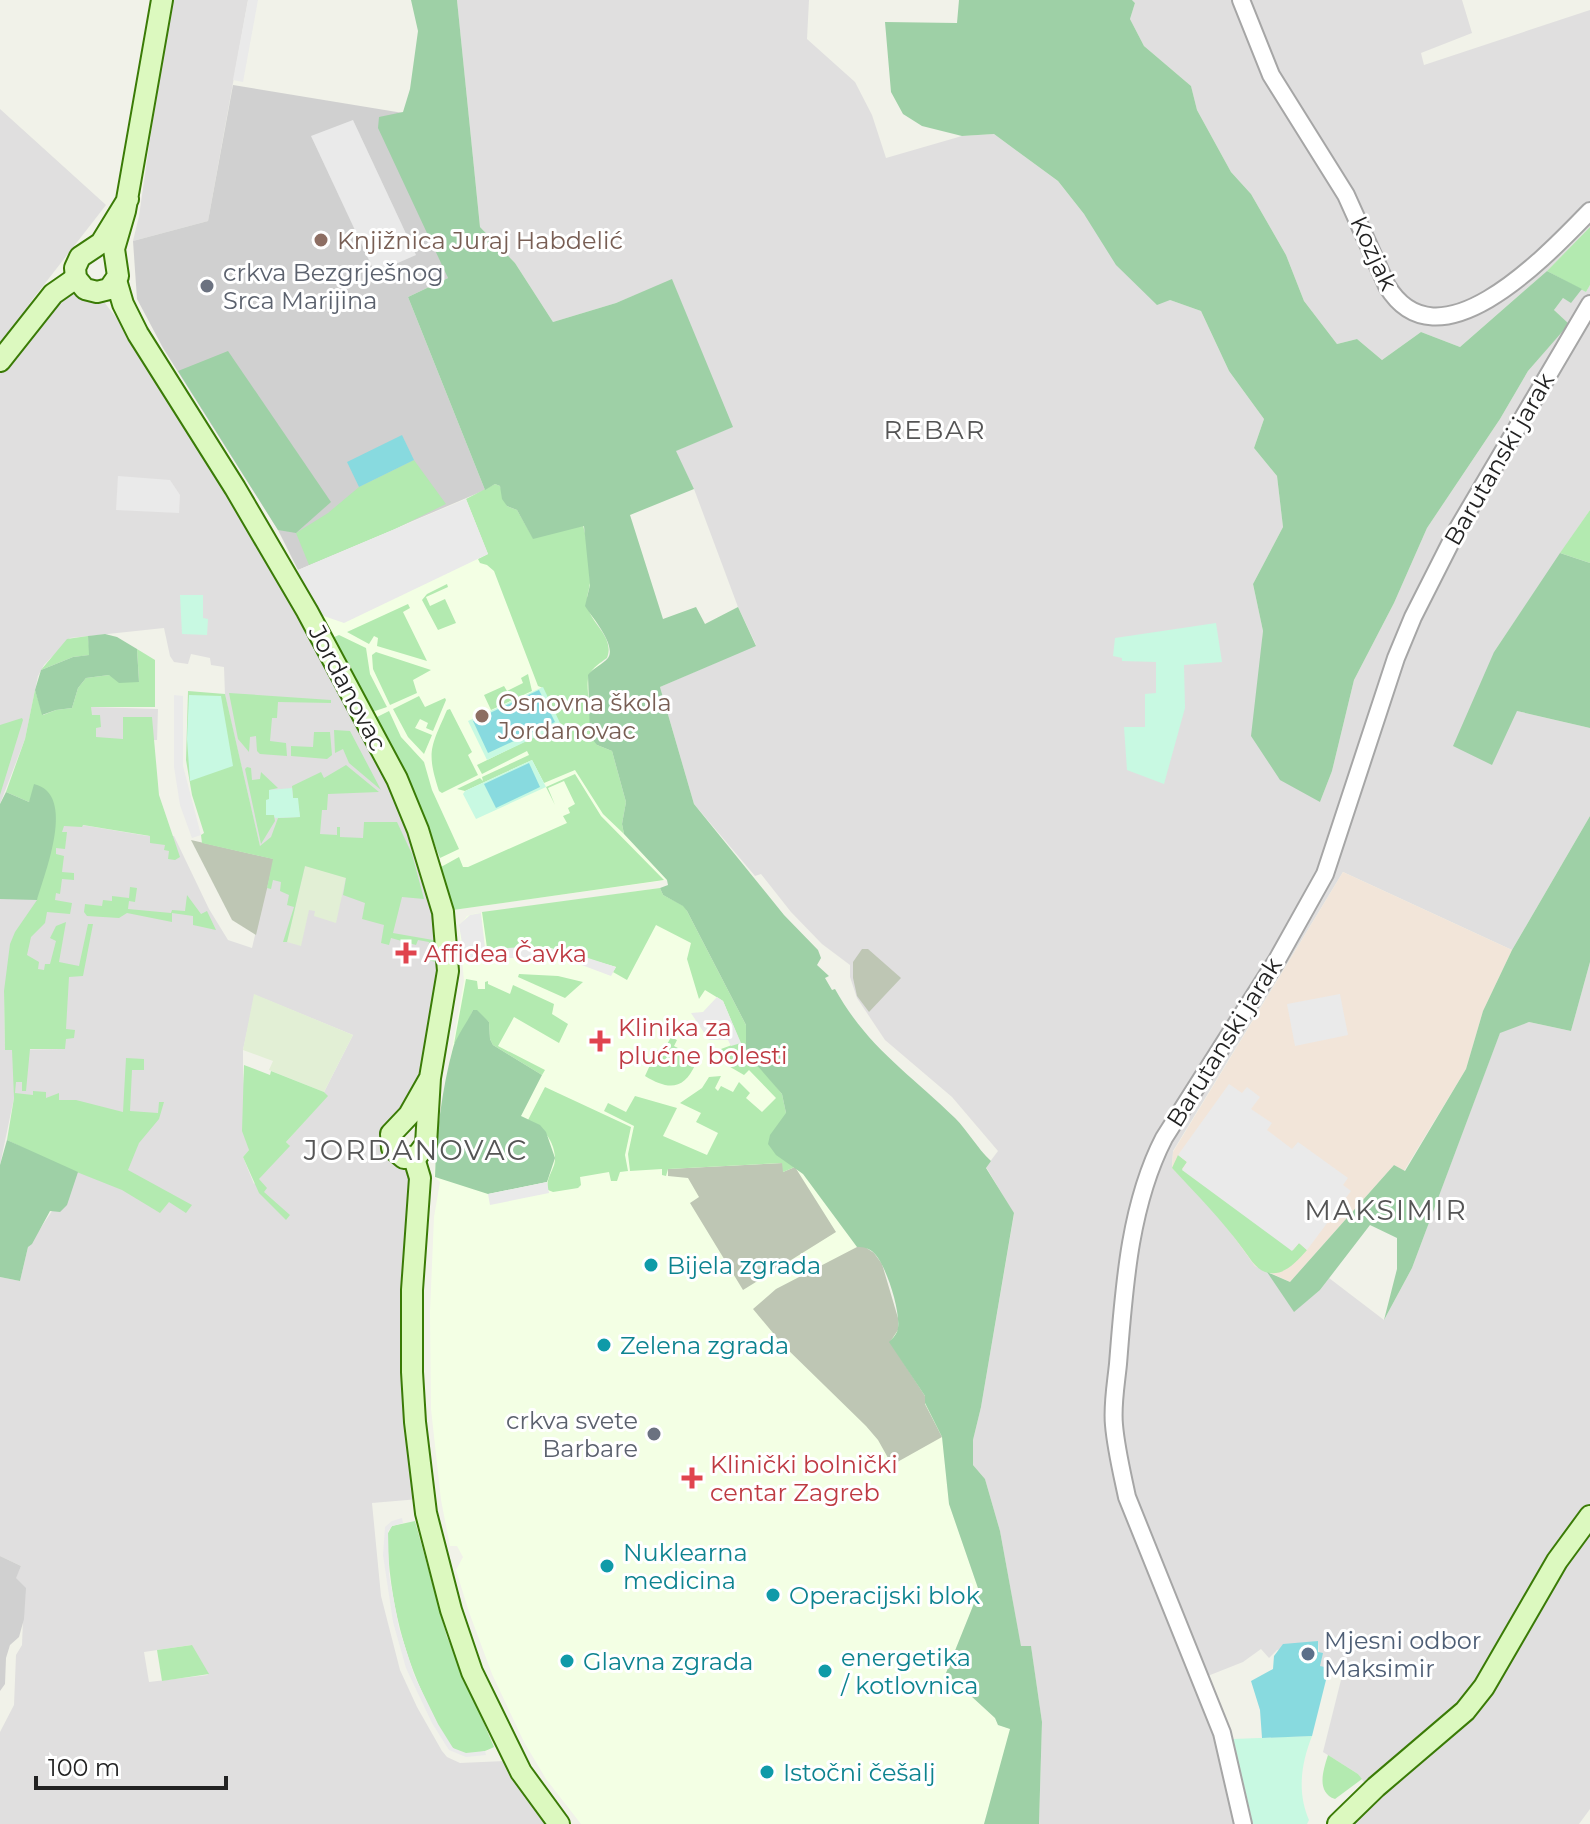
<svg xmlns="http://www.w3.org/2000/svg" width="1590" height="1824" font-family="Montserrat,sans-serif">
<rect width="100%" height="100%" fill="#f1f2e9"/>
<!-- residential -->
<g fill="#e0dfdf" fill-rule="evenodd">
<polygon points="170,0 248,0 208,221 133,241 139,216"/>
<polygon points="457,0 809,0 807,39 855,82 872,115 886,158 962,136 994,134 1058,181 1084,214 1170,300 1201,311 1229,371 1264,419 1254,448 1277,476 1283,527 1253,584 1263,631 1259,683 1320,802 1332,771 1354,680 1394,603 1427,528 1500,419 1528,371 1568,324 1554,310 1563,298 1571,302 1582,289 1586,292 1590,285 1590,510 1494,652 1517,711 1590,728 1590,816 1512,950 1343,872 1173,1151 1172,1168 1219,1216 1255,1266 1267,1272 1294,1311 1320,1290 1329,1278 1384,1320 1412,1268 1500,1032 1529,1022 1571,1031 1590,962 1590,1809 1579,1824 1342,1824 1374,1796 1358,1774 1323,1752 1343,1672 1320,1667 1318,1641 1277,1650 1269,1658 1261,1649 1243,1662 1195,1681 1213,1725 1238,1824 1039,1824 1042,1722 1031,1647 1021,1647 1000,1531 985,1479 973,1465 973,1440 981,1407 1014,1214 986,1167 998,1151 952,1097 885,1040 857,998 850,977 850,965 822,944 791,912 761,874 755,876 694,804 660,687 756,645 738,607 694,489 675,451 732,427 672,280 616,303 553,322 515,263 480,227"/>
<polygon points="1132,0 1462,0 1472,33 1421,53 1424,65 1590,10 1590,227 1547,271 1460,347 1421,332 1382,360 1357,339 1337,344 1304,301 1286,255 1251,194 1231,172 1197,110 1191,86 1144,46 1130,19 1135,3"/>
<polygon points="0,109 106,205 32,300 0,351"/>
<path d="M 68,293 L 94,297 L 104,302 L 126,330 L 232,500 L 282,587 L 385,779 L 414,846 L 435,916 L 441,955 L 425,1079 L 395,1120 L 404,1165 L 412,1176 L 419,1499 L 372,1503 L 381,1596 L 400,1670 L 417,1707 L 442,1751 L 447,1757 L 460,1763 L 505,1761 L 552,1824 L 0,1824 L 0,1732 L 14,1705 L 16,1655 L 22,1645 L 23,1619 L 15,1578 L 21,1566 L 0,1556 L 0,1277 L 20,1281 L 28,1247 L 78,1172 L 54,1163 L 59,1100 L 45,1098 L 14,1098 L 0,1165 L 0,899 L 37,899 L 58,821 L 148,836 L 174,836 L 209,909 L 228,940 L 252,948 L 273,859 L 262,856 L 225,695 L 224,667 L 211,665 L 210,658 L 191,654 L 188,664 L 174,662 L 170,656 L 164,628 L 70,638 L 44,665 L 38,676 L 25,739 L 0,804 L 0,369 L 52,303 ZM 4,991 L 66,1029 L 64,1049 L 5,1050 ZM 255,995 L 353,1035 L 324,1092 L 327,1096 L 286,1142 L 289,1145 L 254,1184 L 243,1157 L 249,1150 L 243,1073 L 243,1050 ZM 191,1645 L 208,1675 L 149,1682 L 144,1652 Z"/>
<polygon points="91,707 158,709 157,740 64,742"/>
</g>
<!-- commercial -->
<polygon fill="#f2e5d9" points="1343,872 1512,950 1483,1011 1466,1069 1404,1171 1394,1165 1290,1282 1255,1266 1219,1216 1172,1168 1173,1152"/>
<!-- education -->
<g fill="#f3ffe4">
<polygon points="583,525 624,834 667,880 453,910 440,858 415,794 318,614 533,539"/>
<polygon points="660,888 660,891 687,911 782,1094 786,1172 795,1167 803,1174 857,1247 865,1247 942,1437 949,1504 979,1591 946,1673 995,1718 998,1725 1011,1729 984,1824 581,1824 546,1779 524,1742 492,1674 469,1612 456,1570 463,1557 457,1546 450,1546 441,1500 431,1409 430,1312 434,1217 440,1182 434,1176 440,1117 464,981 459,927 467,916 473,914"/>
</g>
<!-- religious -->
<g fill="#d0d0d0">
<polygon points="233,85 403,113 448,278 408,297 485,490 298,570 278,530 163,348 137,299 133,241 208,221"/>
<polygon points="0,1556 21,1566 16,1578 26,1588 24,1619 19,1637 10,1645 6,1658 5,1684 0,1691"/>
</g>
<!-- construction -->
<g fill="#bec6b4">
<polygon points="191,840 274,859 256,935 232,920"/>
<polygon points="862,949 868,949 901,978 869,1012 857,996 853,978 853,962"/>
<polygon points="783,1163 783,1172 795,1167 836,1232 743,1290 690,1203 699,1197 688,1178 668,1176 668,1169"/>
<polygon points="857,1247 865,1247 874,1253 882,1264 898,1318 898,1330 890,1342 925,1396 925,1404 942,1437 892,1465 878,1440 866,1426 783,1345 753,1309 776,1289"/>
</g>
<!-- farmland -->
<g fill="#e2efd5">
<polygon points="305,866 346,877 336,923 314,916 315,911 309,910 301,946 287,942"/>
<polygon points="254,994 353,1035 324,1092 269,1070 273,1061 243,1050"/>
</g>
<!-- grass -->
<g fill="#b3eab0">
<polygon points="1590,227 1590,285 1586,292 1547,271"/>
<polygon points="414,460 446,504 395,529 309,565 296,533 328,513 359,487"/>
<path d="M 495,484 L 500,486 L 507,506 L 517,510 L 533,538 L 583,525 C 588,543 590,564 590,583 C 589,592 585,598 588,608 C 592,624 615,638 607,658 C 600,663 593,667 589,675 C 584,688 594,729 597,745 L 612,751 L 626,802 L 622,824 L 624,834 L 603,814 L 575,770 L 544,783 L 532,760 L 465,791 L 457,789 L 480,778 L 483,781 L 482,777 L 529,755 L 527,751 L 482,774 L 477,765 L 534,737 L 543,688 L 538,686 L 494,571 L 487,565 L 480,563 L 478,559 L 488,554 L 466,499 Z"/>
<polygon points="1590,510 1590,563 1560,553"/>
<polygon points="447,584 448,587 426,597 430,606 445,599 456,623 438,630 422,600 427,594"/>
<polygon points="408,604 410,608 403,612 427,661 377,646 378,638 374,636 369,644 347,632"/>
<polygon points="339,635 366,648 370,674 387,707 372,712 332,638"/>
<polygon points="88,636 90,655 73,657 41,670 67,639"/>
<polygon points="137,649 155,660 155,707 91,707 92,715 100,715 101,727 96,728 96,737 123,739 123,717 152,717 159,795 180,857 175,860 168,859 169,851 164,850 165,845 150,843 150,836 83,825 82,827 64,826 62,832 67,832 65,849 56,848 56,854 64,856 62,872 74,873 74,880 62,879 60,894 56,893 55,900 72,903 70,914 47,912 45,923 31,937 27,955 39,962 38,969 44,970 45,964 50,964 56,941 50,938 56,926 66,922 59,962 79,966 88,924 93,924 83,976 69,977 66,1029 75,1030 74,1038 66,1039 65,1049 30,1049 26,1091 22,1091 22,1082 16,1082 15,1093 33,1095 33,1091 46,1092 46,1098 59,1093 59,1100 76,1100 123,1112 126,1058 144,1059 144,1070 132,1070 130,1111 158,1113 159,1102 164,1102 159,1119 139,1143 128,1170 192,1205 186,1213 169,1202 160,1213 122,1190 54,1163 7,1140 14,1098 12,1050 5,1050 4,991 10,944 15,932 37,900 31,799 29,802 6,792 25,739 35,690 43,715 56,710 72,708 78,688 86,678 109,675 139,682"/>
<polygon points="376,652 431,670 413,680 417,693 390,705 373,669 372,655"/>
<polygon points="528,674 532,691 491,710 484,695 504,686 507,691 523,683 521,678"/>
<polygon points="188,691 225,694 260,846 271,837 278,818 300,817 297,798 293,798 292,786 321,772 324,778 346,765 379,792 328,794 327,810 322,810 320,834 337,835 337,827 340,827 340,837 363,838 364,822 397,822 412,854 424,899 402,897 393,933 433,940 435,962 426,959 429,942 418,940 416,945 391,938 389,945 381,943 384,925 362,919 365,903 343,895 346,878 305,866 287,942 283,942 294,907 287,905 289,895 280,891 281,882 273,880 271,889 267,888 273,859 202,843 201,835 204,833 192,795 186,760"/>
<polygon points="229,693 331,700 331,703 278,702 277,718 272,718 270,741 286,743 287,756 260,754 257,751 256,736 250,737 249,752 238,739"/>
<polygon points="419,696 425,707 445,698 446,700 433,731 426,728 428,723 420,719 415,728 432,735 424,754 408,737 393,709"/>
<path d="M 450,709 L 472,752 L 468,755 L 478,775 L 442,793 L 439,791 C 426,751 431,747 447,710 Z"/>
<polygon points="389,711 401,737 424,762 432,790 459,849 440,858 415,794 375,718"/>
<polygon points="22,718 23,720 0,795 0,725"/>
<polygon points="334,730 350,731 381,790 349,763 343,749 335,753"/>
<polygon points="314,732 330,732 332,755 327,759 291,756 291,746 313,747"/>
<polygon points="247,767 251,768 252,780 260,779 261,772 278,788 269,790 275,821 261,844 245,769"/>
<polygon points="575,774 601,816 664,880 453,910 441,867 459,857 463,867 468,867 567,823 563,816 570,813 568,808 575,804 564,781 548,788 555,805 546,787"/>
<polygon points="130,887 137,888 135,902 129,901 128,909 171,913 172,910 185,911 187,895 201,914 207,911 216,930 193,925 193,916 172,913 172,922 127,913 119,918 87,916 84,912 85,904 102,906 103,900 112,901 112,896 129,898"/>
<polygon points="660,888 663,895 684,906 687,911 746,1025 746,1049 782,1094 786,1113 787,1160 795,1167 783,1172 782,1163 668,1169 666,1176 662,1175 662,1169 630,1171 628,1154 634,1126 604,1111 608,1103 626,1112 635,1096 677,1108 663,1136 707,1155 718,1133 696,1122 701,1113 680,1103 702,1088 709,1077 721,1076 715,1088 718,1091 721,1086 733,1092 739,1082 750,1093 746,1098 762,1112 776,1098 749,1070 744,1075 725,1064 719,1055 721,1049 740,1042 723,1001 705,990 699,999 687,959 691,943 656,925 627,980 613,972 616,967 551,948 495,949 494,955 488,955 482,912"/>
<polygon points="519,974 558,976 583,982 565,998 518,977"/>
<polygon points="466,979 477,981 478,989 485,989 485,982 488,981 488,984 510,994 513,985 554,1004 552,1014 568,1024 559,1043 514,1017 498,1046 545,1070 542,1075 493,1045 490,1039 489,1022 473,1010 462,1034 454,1044"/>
<path d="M 671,1037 L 677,1040 L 674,1046 L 680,1049 L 679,1054 L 696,1063 C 684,1091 668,1090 645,1076 L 657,1050 L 663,1052 Z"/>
<polygon points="244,1065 270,1075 271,1071 324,1092 328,1096 286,1142 290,1146 259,1179 267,1188 264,1192 290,1215 286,1220 259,1193 243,1157 249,1150 242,1131"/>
<path d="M 545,1087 L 631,1127 L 625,1155 L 628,1171 L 620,1172 L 617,1181 L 611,1181 L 609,1172 L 580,1177 L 581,1185 L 578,1188 L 553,1192 L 548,1190 C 545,1177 556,1169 555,1157 C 554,1140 542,1126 528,1120 Z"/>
<path d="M 1178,1155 L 1187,1162 L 1182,1169 L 1293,1250 L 1299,1243 L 1307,1250 C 1296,1262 1283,1278 1265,1272 C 1255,1268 1250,1258 1243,1249 C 1222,1220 1197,1195 1172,1168 Z"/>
<path d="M 415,1521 L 447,1637 L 494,1747 C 485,1752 469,1756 459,1752 C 447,1747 439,1727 434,1717 C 403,1656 390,1603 387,1535 L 392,1526 Z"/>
<polygon points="192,1645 209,1674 162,1681 157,1650"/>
<path d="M 1328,1755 L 1358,1774 L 1362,1779 L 1335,1799 C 1316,1792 1323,1771 1328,1755 Z"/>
</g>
<!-- forest -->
<g fill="#9ed0a6">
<path d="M 411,0 L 457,0 L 480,227 L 515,263 L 553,322 L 616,303 L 672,279 L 733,427 L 676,451 L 694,489 L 630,515 L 663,619 L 696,607 L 705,624 L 738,607 L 756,646 L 660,687 L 694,804 L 784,915 L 818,950 L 821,958 L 817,965 L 829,976 L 825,978 L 832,990 L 835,989 C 868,1048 909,1073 955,1118 C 968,1131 977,1148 991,1161 L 986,1168 L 1014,1213 L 981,1407 L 973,1440 L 973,1465 L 985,1479 L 1000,1531 L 1021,1646 L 1031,1646 L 1042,1722 L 1039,1824 L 984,1824 L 1010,1729 L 998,1725 L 995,1718 L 946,1673 L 979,1591 L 949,1504 L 942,1437 L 925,1403 L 925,1396 L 889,1342 C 892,1339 895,1336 897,1332 C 903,1317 886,1264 874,1253 C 869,1248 864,1247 857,1247 L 803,1174 L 776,1155 L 768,1144 L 770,1135 L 786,1113 L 782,1094 L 749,1056 L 746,1049 L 746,1025 L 687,911 L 683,906 L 663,895 L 660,888 L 668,885 L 667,880 L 624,834 L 622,824 L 626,802 L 612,751 L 597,745 L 590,736 L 588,675 C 593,668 603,664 608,658 C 617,645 591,616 585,606 L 590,585 L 584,526 L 533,539 L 517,510 L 507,506 L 502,499 L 500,486 L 495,484 L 485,490 L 408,297 L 448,278 L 378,128 L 379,117 L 403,112 L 410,89 L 418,31 Z"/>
<polygon points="959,0 1132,0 1135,3 1130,19 1144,46 1191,86 1197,110 1231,172 1251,194 1286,255 1304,301 1337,344 1357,339 1382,360 1421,332 1460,347 1547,271 1582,289 1571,303 1563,298 1554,310 1569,324 1528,371 1500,419 1427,528 1394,603 1354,680 1332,771 1320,802 1280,780 1251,736 1263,631 1253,584 1283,527 1277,476 1254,448 1264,419 1229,371 1201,311 1170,300 1157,305 1116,265 1084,214 1058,181 994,134 962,136 922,126 903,114 891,92 885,22 957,23"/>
<polygon points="228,351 331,502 296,533 278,530 178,371"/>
<polygon points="1560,553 1590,563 1590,728 1517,711 1492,765 1453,746 1494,652"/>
<polygon points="105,634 117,637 137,649 139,682 119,683 109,675 86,678 78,688 72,708 56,710 42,715 35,690 41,670 73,657 89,655 88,636"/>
<path d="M 34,784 C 77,794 45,872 37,900 L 0,899 L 0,804 L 6,792 L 29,802 Z"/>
<polygon points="1590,816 1590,962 1571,1031 1529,1022 1500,1033 1412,1268 1384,1320 1397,1269 1397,1238 1370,1225 1320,1290 1294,1312 1267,1272 1290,1282 1394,1165 1405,1171 1466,1069 1483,1011 1512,950"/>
<path d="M 473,1010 L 477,1010 L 489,1022 L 490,1039 L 493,1045 L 542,1075 L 521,1116 L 540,1125 L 546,1132 L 555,1158 L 547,1182 L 488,1194 L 435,1177 C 436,1135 442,1089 453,1048 C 455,1039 468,1021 473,1010 Z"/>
<polygon points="7,1140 78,1172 67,1205 60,1212 50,1211 32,1244 28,1247 20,1281 0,1277 0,1165"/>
</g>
<!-- park -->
<g fill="#c8f9e2">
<polygon points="180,595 203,595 203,618 208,619 207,635 182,634"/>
<polygon points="1216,623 1222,662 1184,665 1185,708 1164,784 1127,770 1124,727 1145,727 1145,694 1156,693 1156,662 1122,661 1122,658 1113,656 1115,638"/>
<polygon points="543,687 561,725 487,760 468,721"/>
<polygon points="189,695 221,696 233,766 190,781 187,739"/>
<polygon points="532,760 546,787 476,819 463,794 465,791"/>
<polygon points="292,788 293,798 298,798 300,817 275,818 274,815 266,815 266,800 269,799 269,790"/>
<path d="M 1312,1736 C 1301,1764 1297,1792 1309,1820 L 1307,1824 L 1253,1824 L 1233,1739 Z"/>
</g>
<!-- pitch -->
<g fill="#88dadf">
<polygon points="402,435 414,460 359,487 347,462"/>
<polygon points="539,690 555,722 488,753 473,721"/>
<polygon points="529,763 540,787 496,808 484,784"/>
<polygon points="1318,1641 1318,1652 1323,1653 1320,1666 1329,1668 1312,1736 1262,1738 1260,1710 1251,1681 1273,1669 1274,1656 1283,1644"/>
</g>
<!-- parking -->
<g fill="#eaeaea">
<polygon points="248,0 258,0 243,82 233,80"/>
<polygon points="353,120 416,255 375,273 311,136"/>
<polygon points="118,476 170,480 180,495 179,513 116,510"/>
<polygon points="466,499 488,554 344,623 318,614 304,589 298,570"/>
<polygon points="174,695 183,696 183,766 201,835 192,838 180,805 174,767"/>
<polygon points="481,913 486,956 465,961 459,925 470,915"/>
<polygon points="524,947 563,950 616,967 611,976 579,964 551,958 494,958 494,949"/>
<polygon points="1340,994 1348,1035 1295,1046 1287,1004"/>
<polygon points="717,997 723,1001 741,1043 731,1046 728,1040 709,1040 691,1013 703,1012"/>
<polygon points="1229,1084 1242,1093 1247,1087 1260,1097 1251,1109 1272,1123 1267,1130 1292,1149 1298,1142 1348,1178 1343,1185 1351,1191 1307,1250 1299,1243 1292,1251 1182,1170 1187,1162 1178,1155"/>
<polygon points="547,1182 549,1193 490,1205 488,1194"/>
<polygon points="402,1518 403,1523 392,1526 388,1531 389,1575 399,1628 414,1675 438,1724 453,1748 466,1753 485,1751 486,1755 466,1757 449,1750 432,1723 406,1668 393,1622 383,1555 385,1527 392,1521"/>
</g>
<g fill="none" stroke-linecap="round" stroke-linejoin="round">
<defs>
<g id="tertiary">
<path d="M 1241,0 L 1271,75 L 1346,195 L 1387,286 C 1439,372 1549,253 1590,211"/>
<path d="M 1243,1824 L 1222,1733 L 1127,1497 C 1122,1473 1116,1449 1114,1425 C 1112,1405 1116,1384 1118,1364 C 1124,1289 1129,1206 1164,1138 L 1277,960 L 1325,874 L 1396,658 L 1413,617 L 1457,530 L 1590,304"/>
</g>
<g id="secondary">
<polyline points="128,199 101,243 80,257 75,268 76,278 85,289 97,292 109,289 118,276 114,249 125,211 162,0"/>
<polyline points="116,280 123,304 138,334 235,488 307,611 397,779 418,830 443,912 448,971 430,1078 426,1144 417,1156 404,1158 392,1148 391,1134 409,1115 430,1078"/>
<polyline points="0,361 53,294 76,278"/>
<polyline points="414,1158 420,1178 412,1290 412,1372 415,1422 426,1513 451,1610 472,1672 521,1772 559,1824"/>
<polyline points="1338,1824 1376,1787 1465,1711 1484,1687 1557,1561 1590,1516"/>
</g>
</defs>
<!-- tertiary casing -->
<use href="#tertiary" stroke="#a6a6a6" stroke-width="20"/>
<!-- secondary casing -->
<use href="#secondary" stroke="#3a7b06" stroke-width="24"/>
<!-- tertiary -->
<use href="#tertiary" stroke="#fff" stroke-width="16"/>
<!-- secondary -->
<use href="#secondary" stroke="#dcf9bf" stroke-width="20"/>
</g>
<!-- markers -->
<g fill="#8d6e63" stroke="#fff" stroke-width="3">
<circle cx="321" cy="240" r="8"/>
<circle cx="482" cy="716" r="8"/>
</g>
<g fill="#6b7280" stroke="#fff" stroke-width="3">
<circle cx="207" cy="286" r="8"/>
<circle cx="654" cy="1434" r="8"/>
</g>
<g fill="#e0444e" stroke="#fff" stroke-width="3">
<path d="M402 941h8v8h8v8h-8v8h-8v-8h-8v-8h8z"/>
<path d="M596 1029h8v8h8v8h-8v8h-8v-8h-8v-8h8z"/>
<path d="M688 1466h8v8h8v8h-8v8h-8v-8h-8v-8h8z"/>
</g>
<g fill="#0f9aa8" stroke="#fff" stroke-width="3">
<circle cx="651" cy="1265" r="8"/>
<circle cx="604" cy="1345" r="8"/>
<circle cx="607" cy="1566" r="8"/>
<circle cx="773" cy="1595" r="8"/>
<circle cx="567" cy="1661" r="8"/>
<circle cx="825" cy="1671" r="8"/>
<circle cx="767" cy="1772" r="8"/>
</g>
<circle fill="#5c6f8a" stroke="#fff" stroke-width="3" cx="1308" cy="1654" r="8"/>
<g text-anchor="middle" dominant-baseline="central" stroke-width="6" stroke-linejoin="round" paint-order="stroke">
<!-- education labels -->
<g font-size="24" fill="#785e54" stroke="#fff" text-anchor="start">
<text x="337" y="240">Knjižnica Juraj Habdelić</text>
<text x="498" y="702">Osnovna škola<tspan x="498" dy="28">Jordanovac</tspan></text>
</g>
<!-- street labels -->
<g font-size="24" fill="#222" stroke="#fff">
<text transform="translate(1374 253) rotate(65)">Kozjak</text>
<text transform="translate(1499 459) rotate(-60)">Barutanski jarak</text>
<text transform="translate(348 688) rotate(62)">Jordanovac</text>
<text transform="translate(1224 1042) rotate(-58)">Barutanski jarak</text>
</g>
<!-- worship labels -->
<g font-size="24" fill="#5b616d" stroke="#fff" text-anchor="start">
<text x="223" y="272">crkva Bezgrješnog<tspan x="223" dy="28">Srca Marijina</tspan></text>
<text x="638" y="1420" text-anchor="end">crkva svete<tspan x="638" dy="28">Barbare</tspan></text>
</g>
<!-- health labels -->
<g font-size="24" fill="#be3a42" stroke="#fff" text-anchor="start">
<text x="424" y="953">Affidea Čavka</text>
<text x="618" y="1027">Klinika za<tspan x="618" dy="28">plućne bolesti</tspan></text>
<text x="710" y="1464">Klinički bolnički<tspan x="710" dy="28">centar Zagreb</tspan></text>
</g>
<!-- culture labels -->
<g font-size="24" fill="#0d838f" stroke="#fff" text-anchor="start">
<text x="667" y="1265">Bijela zgrada</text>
<text x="620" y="1345">Zelena zgrada</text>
<text x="623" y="1552">Nuklearna<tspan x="623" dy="28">medicina</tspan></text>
<text x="789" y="1595">Operacijski blok</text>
<text x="841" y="1657">energetika<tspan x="841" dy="28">/ kotlovnica</tspan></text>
<text x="583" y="1661">Glavna zgrada</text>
<text x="783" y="1772">Istočni češalj</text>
</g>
<!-- service labels -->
<g font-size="24" fill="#4e5e75" stroke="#fff" text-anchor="start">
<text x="1324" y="1640">Mjesni odbor<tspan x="1324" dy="28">Maksimir</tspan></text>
</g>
<!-- neighbourhood labels -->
<g font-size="26" letter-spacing="2" fill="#555" stroke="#fff">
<text x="935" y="430">REBAR</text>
</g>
<!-- quarter labels -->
<g font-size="28" letter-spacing="2" fill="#555" stroke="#fff">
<text x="416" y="1150">JORDANOVAC</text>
<text x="1386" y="1210">MAKSIMIR</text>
</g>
</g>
<!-- scale -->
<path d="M36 1776v12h190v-12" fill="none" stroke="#222222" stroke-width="4"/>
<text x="48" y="1776" font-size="24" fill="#222222" stroke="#ffffff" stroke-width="6" paint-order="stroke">100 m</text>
</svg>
